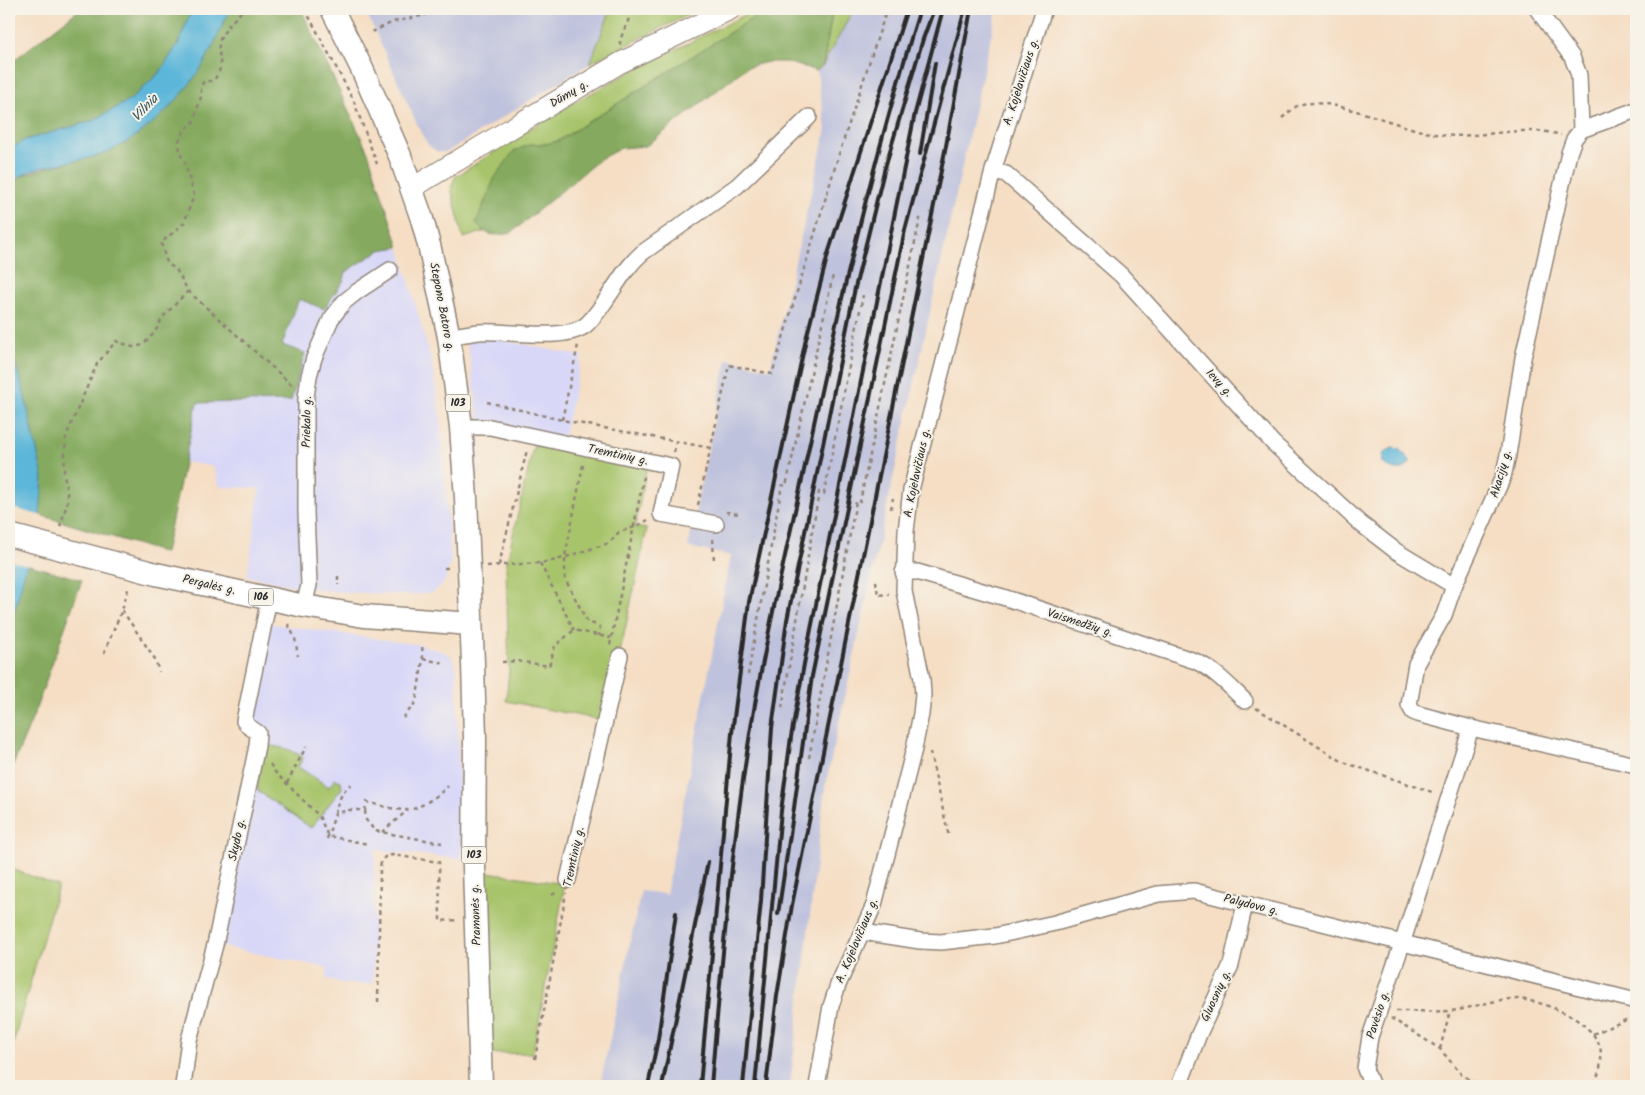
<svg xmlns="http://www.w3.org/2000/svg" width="1645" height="1095" font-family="Kalam,sans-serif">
<rect width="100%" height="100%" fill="#f7f3e8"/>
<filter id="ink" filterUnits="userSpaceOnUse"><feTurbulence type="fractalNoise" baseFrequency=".02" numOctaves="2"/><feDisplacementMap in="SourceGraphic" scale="10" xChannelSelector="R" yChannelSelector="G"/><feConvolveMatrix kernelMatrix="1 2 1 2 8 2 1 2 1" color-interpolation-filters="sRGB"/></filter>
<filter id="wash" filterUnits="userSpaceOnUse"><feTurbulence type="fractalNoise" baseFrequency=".0096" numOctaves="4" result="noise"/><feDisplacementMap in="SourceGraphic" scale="20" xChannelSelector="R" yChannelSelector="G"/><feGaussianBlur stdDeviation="1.12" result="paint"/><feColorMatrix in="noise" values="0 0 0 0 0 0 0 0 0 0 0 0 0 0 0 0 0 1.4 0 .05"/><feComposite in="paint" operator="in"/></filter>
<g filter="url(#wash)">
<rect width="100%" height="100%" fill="#f5dec4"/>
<!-- built -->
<g fill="#d8d7f8">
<polygon points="399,247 431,360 440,415 451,559 445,581 439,588 431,593 410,595 341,592 290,585 247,576 255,524 259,488 220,487 213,466 184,462 197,403 303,361 305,353 282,345 299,298 324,309 344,280 346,272 380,250"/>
<polygon points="466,333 582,356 561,449 481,434"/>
<polygon points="265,623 422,645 449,654 454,661 456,668 462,859 375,850 373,984 346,984 326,979 328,968 215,945 257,746 248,726"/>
</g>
<!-- industrial -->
<g fill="#bfc2dd">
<polygon points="365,9 611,9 590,63 447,152 438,152 429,146 421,133"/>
<polygon points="854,9 997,9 825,787 790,1086 600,1086 641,891 666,894 731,556 688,547 727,359 770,369 826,129 817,71 823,65"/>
</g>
<!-- green -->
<g fill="#a7c46b" stroke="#69784b">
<polygon points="611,9 700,9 590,63"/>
<polygon points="756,9 767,9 558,141 546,144 531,144 476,223 484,232 463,238 451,188 455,177 558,111 640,67"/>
<polygon points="833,9 854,9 823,65"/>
<polygon points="534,444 647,466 635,527 647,529 605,721 506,701 509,671 506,565"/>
<polygon points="266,745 288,749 303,757 298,767 329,787 335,779 341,781 342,788 311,828 258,791 257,783"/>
<polygon points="9,868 58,886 13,1044 9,1086"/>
<polygon points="481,871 565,884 533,1053 490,1054"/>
</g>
<!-- forest -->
<g fill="#85aa5f" stroke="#586a45">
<polygon points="80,9 192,9 178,44 160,72 130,100 92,121 25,140 9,150 9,64"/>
<polygon points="231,9 301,9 368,152 399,247 380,250 346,272 344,280 324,309 299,299 282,345 305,353 291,401 197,403 165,553 40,515 42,477 23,389 9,343 9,188 21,176 49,167 99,155 127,142 155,121"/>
<path d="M 767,9 L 833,9 L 823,65 L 817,71 L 786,62 L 768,62 L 747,67 L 646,146 L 621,148 L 600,159 L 511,233 C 494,236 487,237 476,223 L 495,177 L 514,151 L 531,144 L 546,144 L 558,141 Z"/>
<polygon points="26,564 82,580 33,717 9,775 9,632"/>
</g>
<!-- water -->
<g fill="#5cb6d9" stroke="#447082">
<path d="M 192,9 L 231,9 C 221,26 214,46 204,63 C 181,101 141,140 100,155 C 75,163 46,163 22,175 C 17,178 13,184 9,188 L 9,150 L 25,140 L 92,121 L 130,100 L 160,72 L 178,44 Z"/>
<polygon points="9,343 23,389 43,477 40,515 9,632"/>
<path d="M 1393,448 L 1399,449 L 1409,459 L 1410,463 C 1401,474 1392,471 1383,463 C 1381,454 1385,451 1393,448 Z"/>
</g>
<!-- pier -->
<polygon fill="#f5dec4" points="9,507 42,516 28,565 9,560"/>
</g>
<g filter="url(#ink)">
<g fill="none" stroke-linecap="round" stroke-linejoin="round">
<defs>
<g id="minor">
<polyline points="1537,9 1572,57 1579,75 1581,130 1574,139 1569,153 1523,358 1508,455 1503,477 1454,586 1444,615 1416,664 1409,705 1413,712 1418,714 1471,728 1636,765"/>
<polyline points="1581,130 1636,110"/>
<polyline points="993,171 1006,174 1121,275 1273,443 1361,524 1396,551 1454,586"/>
<path d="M 449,337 C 459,335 469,333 479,332 C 507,330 569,343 588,323 C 609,302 619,273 642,253 L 737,186 L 809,117"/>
<polyline points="461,427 490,427 671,466 661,514 716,524"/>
<path d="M 903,572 L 917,572 L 1006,598 L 1195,661 C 1215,670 1229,686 1245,701"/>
<polyline points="304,606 309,585 306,513 306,397 309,376 314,358 331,319 344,302 358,291 390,270"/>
<polyline points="568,880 620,656"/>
<polyline points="863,932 920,941 941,942 995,936 1055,923 1158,894 1194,891 1636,1001"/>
<polyline points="183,1086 189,1040 215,945 257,746 258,733 248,726 244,721 269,599"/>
<polyline points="817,1086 831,1006 838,985 874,905 914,749 921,714 923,695 922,679 904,591 906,531 911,490 993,171 1044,9"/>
<polyline points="1179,1086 1199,1034 1231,965 1245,904"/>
<polyline points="1372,1086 1365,1069 1370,1037 1402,944 1471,728"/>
</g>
<polyline id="secondary" points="412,188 620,63 731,9"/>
<g id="primary">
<polyline points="332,9 362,69 400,156 422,219 430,249 449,337 461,427 466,498 473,663 475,738 474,867 481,1086"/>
<polyline points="9,535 156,574 304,606 364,616 471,624"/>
</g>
</defs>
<!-- minor casing -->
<use href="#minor" stroke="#908478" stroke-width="18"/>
<!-- secondary casing -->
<use href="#secondary" stroke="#908478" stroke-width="22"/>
<!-- primary casing -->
<use href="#primary" stroke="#908478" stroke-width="25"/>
<!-- path -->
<g stroke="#908478" stroke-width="2.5" stroke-dasharray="4 4" stroke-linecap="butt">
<polyline points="305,9 353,99 377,164"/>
<polyline points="372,32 393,22 426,15"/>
<polyline points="620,45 620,40 633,9"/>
<path d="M 1282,118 C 1287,114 1292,109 1297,106 C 1326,92 1406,132 1442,135 C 1480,139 1525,124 1561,135"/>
<polyline points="188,291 292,385"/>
<polyline points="487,402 562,420 711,448"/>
<polyline points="562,420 578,345"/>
<polyline points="674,452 676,442"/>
<polyline points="583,465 565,557 565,579 587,621 600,627 599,636"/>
<polyline points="698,505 729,365 772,374 839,154 887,9"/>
<polyline points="891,509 893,498"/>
<polyline points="726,512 739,514"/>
<path d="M 60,527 L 68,500 L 64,472 L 66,436 L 97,364 L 116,341 L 133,347 L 143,345 L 155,332 L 163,317 L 188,291 L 176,269 L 169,265 L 166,260 L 161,243 L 184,223 L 194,195 L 185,163 L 180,153 L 179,141 L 186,128 L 193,123 L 201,97 L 201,86 L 204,81 L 213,81 C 228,63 215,57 220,40 C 225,28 235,18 244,9"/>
<polyline points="713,539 714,562"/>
<polyline points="540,563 574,630"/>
<polyline points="499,565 527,450"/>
<polyline points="487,566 540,563 557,560 609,543 619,532 635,527 648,520"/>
<polyline points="444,568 452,568"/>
<polyline points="338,576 338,585"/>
<polyline points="876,581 878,595 889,594"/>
<polyline points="122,610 155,659 159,672"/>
<polyline points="288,624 295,638 298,656"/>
<polyline points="610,645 644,476"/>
<polyline points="104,653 122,610 129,586"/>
<polyline points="423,659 445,663"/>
<polyline points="502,662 517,661 549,666 555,646 574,630 611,638"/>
<polyline points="748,675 782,485 786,486 833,275"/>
<polyline points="782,708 819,492 824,494 863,295"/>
<polyline points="1256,708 1343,762 1435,793"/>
<polyline points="403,718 416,702 423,659 422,645"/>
<polyline points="930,752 949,837"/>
<polyline points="809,758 856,501 860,502 921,214"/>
<polyline points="270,764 275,772 319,816 328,836 368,844"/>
<polyline points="287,783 306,747"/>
<polyline points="365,811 366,820 375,831 442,843"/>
<path d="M 335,814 C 338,801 341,793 351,784"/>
<polyline points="382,832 408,810"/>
<path d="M 327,839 L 335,814 L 348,810 L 365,810 L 367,802 C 379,805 394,810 407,810 C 418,810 441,794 448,786"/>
<polyline points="552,895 559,891"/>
<polyline points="378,1002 380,869 381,861 386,856 392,855 439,862 440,921 458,920"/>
<path d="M 1396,1011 C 1413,1011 1432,1012 1449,1011 C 1472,1009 1495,998 1517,999 C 1544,1001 1591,1019 1600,1047 C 1603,1060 1600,1077 1591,1086"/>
<polyline points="1391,1018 1440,1049 1461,1074 1480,1086"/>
<polyline points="1593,1034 1626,1020 1636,1020"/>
<polyline points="1440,1049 1450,1011"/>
<polyline points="535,1059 566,893"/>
</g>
<!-- minor -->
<use href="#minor" stroke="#fff" stroke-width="15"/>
<!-- secondary -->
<use href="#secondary" stroke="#fff" stroke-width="20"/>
<!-- primary -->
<use href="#primary" stroke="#fff" stroke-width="22"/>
<!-- rail -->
<g stroke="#2b2b2b" stroke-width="4">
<polyline points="920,154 935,63"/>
<polyline points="778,914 794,808 812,676 905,230 965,9"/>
<polyline points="648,1086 658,1039 676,913"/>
<polyline points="662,1086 708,862"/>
<polyline points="700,1086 732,733 749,602 806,339 828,254 907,9"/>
<path d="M 711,1086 C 720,982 729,877 744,773 C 758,674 781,573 803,475 C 836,318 872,162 920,9"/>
<polyline points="743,1086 761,900 772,728 787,620 855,288 884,171 923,39 934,9"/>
<polyline points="755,1086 781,811 791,737 804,664 915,113 943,9"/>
<polyline points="766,1086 777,996 792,905 946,146 971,9"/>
</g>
</g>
</g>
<g text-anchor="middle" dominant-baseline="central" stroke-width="4" stroke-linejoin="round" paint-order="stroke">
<!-- shield labels -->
<g fill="#f7f3e8" stroke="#686764" stroke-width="1">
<rect x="445.5" y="394.5" width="25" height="17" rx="4"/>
<rect x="248.5" y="588.5" width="25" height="17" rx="4"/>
<rect x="461.5" y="846.5" width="25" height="17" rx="4"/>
</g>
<g font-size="11" font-weight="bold" fill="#2b2b2b">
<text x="458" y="403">103</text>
<text x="261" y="597">106</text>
<text x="474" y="855">103</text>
</g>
<!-- street labels -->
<g font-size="12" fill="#2b2b2b" stroke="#f7f3e8">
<text transform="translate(1021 82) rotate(-72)">A. Kojelavičiaus g.</text>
<text transform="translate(569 94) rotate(-31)">Dūmų g.</text>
<text transform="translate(442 307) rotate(79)">Stepono Batoro g.</text>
<text transform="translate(1219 383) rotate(48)">Ievų g.</text>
<text transform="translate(307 422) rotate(-89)">Priekalo g.</text>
<text transform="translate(618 455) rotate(12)">Tremtinių g.</text>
<text transform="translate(917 473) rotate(-78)">A. Kojelavičiaus g.</text>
<text transform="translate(1501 474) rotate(-74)">Akacijų g.</text>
<text transform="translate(209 585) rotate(13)">Pergalės g.</text>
<text transform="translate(1080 623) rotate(18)">Vaismedžių g.</text>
<text transform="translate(237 840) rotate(-78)">Skydo g.</text>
<text transform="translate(574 857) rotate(-78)">Tremtinių g.</text>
<text transform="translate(1251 905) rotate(14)">Palydovo g.</text>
<text transform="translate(476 915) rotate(-92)">Pramonės g.</text>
<text transform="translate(857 941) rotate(-67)">A. Kojelavičiaus g.</text>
<text transform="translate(1216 996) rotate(-65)">Gluosnių g.</text>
<text transform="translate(1378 1015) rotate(-72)">Pavėsio g.</text>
</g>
<!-- water labels -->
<g font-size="14" font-style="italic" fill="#3a555f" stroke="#f7f3e8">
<text transform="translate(145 108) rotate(-46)">Vilnia</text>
</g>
</g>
<!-- margin -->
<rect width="1645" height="1095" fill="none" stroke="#f7f3e8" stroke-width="30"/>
</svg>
